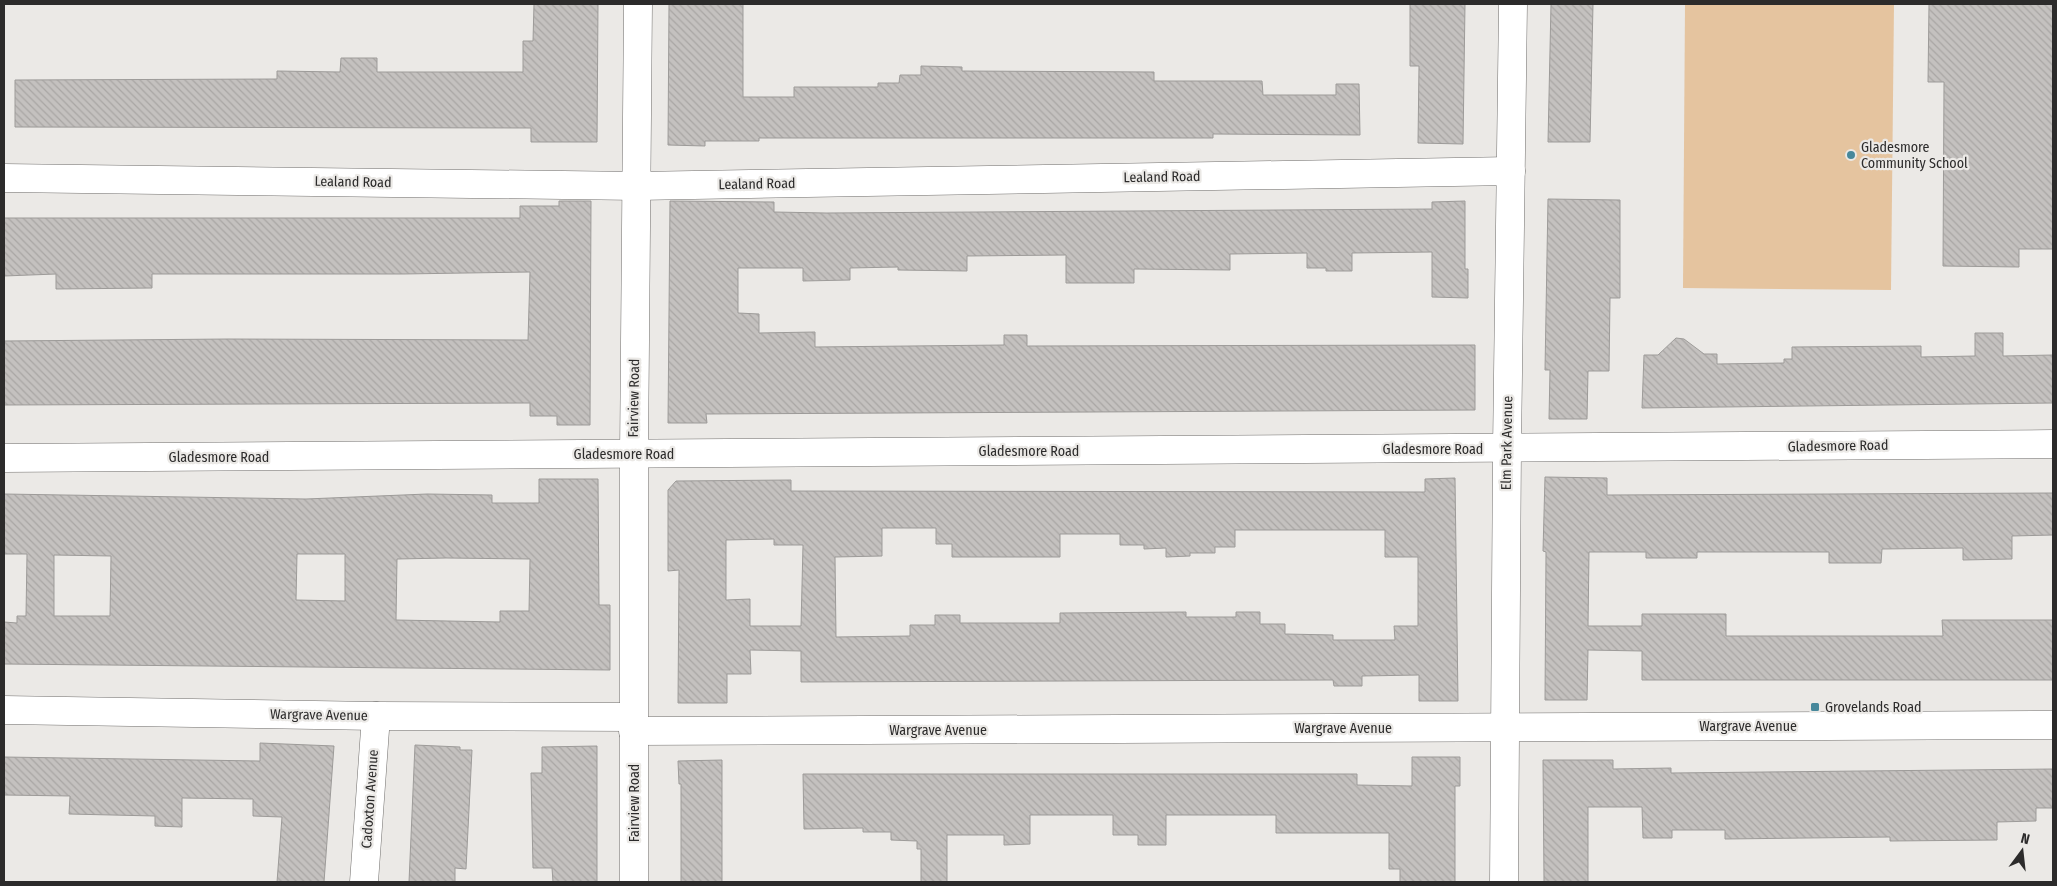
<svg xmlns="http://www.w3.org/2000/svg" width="2057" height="886" font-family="'Fira Sans Condensed',sans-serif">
<defs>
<pattern id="building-back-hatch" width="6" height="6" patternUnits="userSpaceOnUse" patternTransform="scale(1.25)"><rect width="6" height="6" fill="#c4c1bf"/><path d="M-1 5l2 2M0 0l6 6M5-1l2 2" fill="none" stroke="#a9a6a4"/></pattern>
</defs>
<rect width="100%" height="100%" fill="#ebe9e6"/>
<!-- park -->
<polygon fill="#e5c49f" points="1685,4 1894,4 1891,290 1683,288"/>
<!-- building -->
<g fill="url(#building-back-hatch)" stroke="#9d9b99" fill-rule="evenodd">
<polygon points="534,4 598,4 597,142 531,142 531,128 15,127 15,80 277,79 277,71 340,72 341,58 377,58 377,72 523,72 523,41 533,41"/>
<polygon points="669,4 743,4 743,97 794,97 794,87 878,87 878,83 899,83 900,75 921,75 921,66 962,67 962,71 1154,72 1154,81 1262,81 1263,95 1336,95 1336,84 1359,84 1360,135 1213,134 1213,138 759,138 759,141 705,141 705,146 668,145"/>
<polygon points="1410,4 1465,4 1463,144 1418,143 1419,66 1410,66"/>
<polygon points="1551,4 1593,4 1590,142 1548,142"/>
<polygon points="1929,4 2053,4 2053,249 2019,249 2019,267 1943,266 1944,82 1928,82"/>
<polygon points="1548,199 1620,200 1620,298 1610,298 1609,371 1588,371 1587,419 1549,419 1550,370 1545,370"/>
<polygon points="559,201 591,201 590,425 557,425 557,416 530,416 530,403 4,405 4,341 228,339 528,340 530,272 403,274 152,274 152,288 56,289 56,274 4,276 4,218 520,218 520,206 559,206"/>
<polygon points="670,201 774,202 774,212 826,213 1432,209 1432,202 1465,201 1465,269 1468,269 1468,298 1432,297 1432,252 1352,253 1352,271 1326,271 1326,268 1307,268 1307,253 1230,254 1230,270 1134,269 1134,283 1066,283 1066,255 967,256 967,271 898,270 898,267 850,268 850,280 803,281 803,268 738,268 738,313 759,314 759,333 815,332 815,347 1004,345 1004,335 1027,335 1027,346 1475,345 1475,410 706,414 707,423 668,423"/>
<polygon points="1975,333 2003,333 2003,356 2053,355 2053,403 1642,408 1644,355 1658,355 1676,338 1684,339 1704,354 1717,354 1717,364 1784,363 1784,359 1792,359 1792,347 1921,346 1921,357 1975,356"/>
<polygon points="1545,477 1607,478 1607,495 2053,493 2053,535 2012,536 2012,559 1963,560 1963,548 1882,549 1881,563 1829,563 1829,552 1697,552 1697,558 1646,558 1646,552 1589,552 1588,626 1642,626 1642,614 1726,614 1726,636 1943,636 1942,620 2053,620 2053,680 1642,680 1642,651 1588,650 1587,700 1545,700 1546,552 1543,551"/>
<path d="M 1455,478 L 1458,701 L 1419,701 L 1419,675 L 1362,676 L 1362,686 L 1334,686 L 1333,680 L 801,682 L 801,651 L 750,650 L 751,674 L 727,674 L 727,703 L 678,703 L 679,570 L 668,571 L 668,490 L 676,481 L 791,480 L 791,491 L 1425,492 L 1425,479 ZM 882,528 L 936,528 L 936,544 L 952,544 L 952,557 L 1060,557 L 1060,534 L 1120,534 L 1120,545 L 1144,545 L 1144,549 L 1166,548 L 1166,557 L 1190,556 L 1190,553 L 1215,553 L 1215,547 L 1235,547 L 1235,530 L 1385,530 L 1385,557 L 1418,557 L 1418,626 L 1394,626 L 1395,640 L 1333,640 L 1333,635 L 1285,634 L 1285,624 L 1260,624 L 1260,612 L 1236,612 L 1236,617 L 1186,617 L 1186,612 L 1060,613 L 1060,623 L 960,623 L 960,615 L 935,615 L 935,625 L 910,625 L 910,636 L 836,637 L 835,557 L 882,556 ZM 774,539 L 774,545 L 803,545 L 801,626 L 750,626 L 750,599 L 726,600 L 726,540 Z"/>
<path d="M 539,479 L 598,479 L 599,605 L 610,605 L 610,670 L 4,664 L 4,622 L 17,623 L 17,616 L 26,616 L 27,554 L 4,554 L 4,494 L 306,499 L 427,494 L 492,495 L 492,503 L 539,503 ZM 297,554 L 345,554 L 345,601 L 296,600 ZM 54,555 L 111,556 L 110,616 L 54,616 ZM 446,558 L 530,559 L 529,611 L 500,611 L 500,622 L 396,620 L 397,559 Z"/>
<polygon points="260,743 334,746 324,882 277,882 282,817 253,816 253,799 182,798 182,827 155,826 155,816 69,814 70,796 4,795 4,757 260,761"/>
<polygon points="415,745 460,747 460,750 472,750 466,869 455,868 455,882 409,882"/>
<polygon points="597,746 597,882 553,882 552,868 533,868 531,773 542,773 542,747"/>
<polygon points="1412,757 1460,757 1460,786 1455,786 1455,882 1400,882 1400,869 1389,869 1389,833 1276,833 1276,815 1166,815 1166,845 1138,845 1138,835 1113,835 1113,815 1030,815 1030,844 1004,845 1004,835 947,835 947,882 921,882 921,849 917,849 917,841 891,840 891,832 863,832 863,828 804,829 803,774 1357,774 1357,785 1412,786"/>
<polygon points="722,760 722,882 681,882 681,784 679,784 678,761"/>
<polygon points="1543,760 1613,760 1613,769 1671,768 1671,773 2053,769 2053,808 2036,808 2036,821 1997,822 1997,840 1890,841 1890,837 1725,839 1725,830 1672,830 1672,838 1643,838 1642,807 1588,807 1588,882 1544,882"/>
</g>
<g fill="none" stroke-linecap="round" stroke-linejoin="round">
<defs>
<g id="street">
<polyline points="4,178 637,186 1511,171"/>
<polyline points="4,458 2053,444"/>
<polyline points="4,710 376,716 633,717"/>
<polyline points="633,731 2053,725"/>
<polyline points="364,882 376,716"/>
<polyline points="634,882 634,454 638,4"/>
<polyline points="1504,882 1507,448 1513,4"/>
</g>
</defs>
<!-- street casing -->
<use href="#street" stroke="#716f6d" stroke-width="29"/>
<!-- street -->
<use href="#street" stroke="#fff" stroke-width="28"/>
</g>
<!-- markers -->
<g fill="#47889b" stroke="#ebe9e6" stroke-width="2">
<circle cx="1851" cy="155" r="5"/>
<rect x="1810" y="702" width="10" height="10" rx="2.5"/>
</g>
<g text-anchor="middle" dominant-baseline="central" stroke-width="4.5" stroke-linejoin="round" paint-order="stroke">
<!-- poi labels -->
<g font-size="14" fill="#2c2b2b" stroke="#ebe9e6" text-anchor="start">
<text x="1861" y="147">Gladesmore<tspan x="1861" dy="16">Community School</tspan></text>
<text x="1825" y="707">Grovelands Road</text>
</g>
<!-- street labels -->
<g font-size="14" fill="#2c2b2b" stroke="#ebe9e6">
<text transform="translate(1162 177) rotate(-1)">Lealand Road</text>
<text transform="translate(353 182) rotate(1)">Lealand Road</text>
<text transform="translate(757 184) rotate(-1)">Lealand Road</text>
<text transform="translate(634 398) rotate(-89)">Fairview Road</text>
<text transform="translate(1507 443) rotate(-89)">Elm Park Avenue</text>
<text transform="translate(1838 446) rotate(-1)">Gladesmore Road</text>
<text x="1433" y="449">Gladesmore Road</text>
<text x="1029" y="451">Gladesmore Road</text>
<text x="624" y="454">Gladesmore Road</text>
<text x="219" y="457">Gladesmore Road</text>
<text transform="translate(319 715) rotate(1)">Wargrave Avenue</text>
<text x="1748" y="726">Wargrave Avenue</text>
<text x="1343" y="728">Wargrave Avenue</text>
<text x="938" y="730">Wargrave Avenue</text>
<text transform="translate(370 799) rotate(-86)">Cadoxton Avenue</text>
<text transform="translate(634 803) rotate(-90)">Fairview Road</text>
</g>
</g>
<!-- border -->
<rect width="2057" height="886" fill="none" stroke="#2c2b2b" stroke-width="10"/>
<!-- north arrow -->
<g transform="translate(2022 851) rotate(15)" stroke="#ebe9e6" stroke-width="4" paint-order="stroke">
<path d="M0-4L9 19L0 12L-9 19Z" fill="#2c2b2b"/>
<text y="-8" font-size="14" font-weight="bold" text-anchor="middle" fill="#2c2b2b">N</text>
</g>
</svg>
